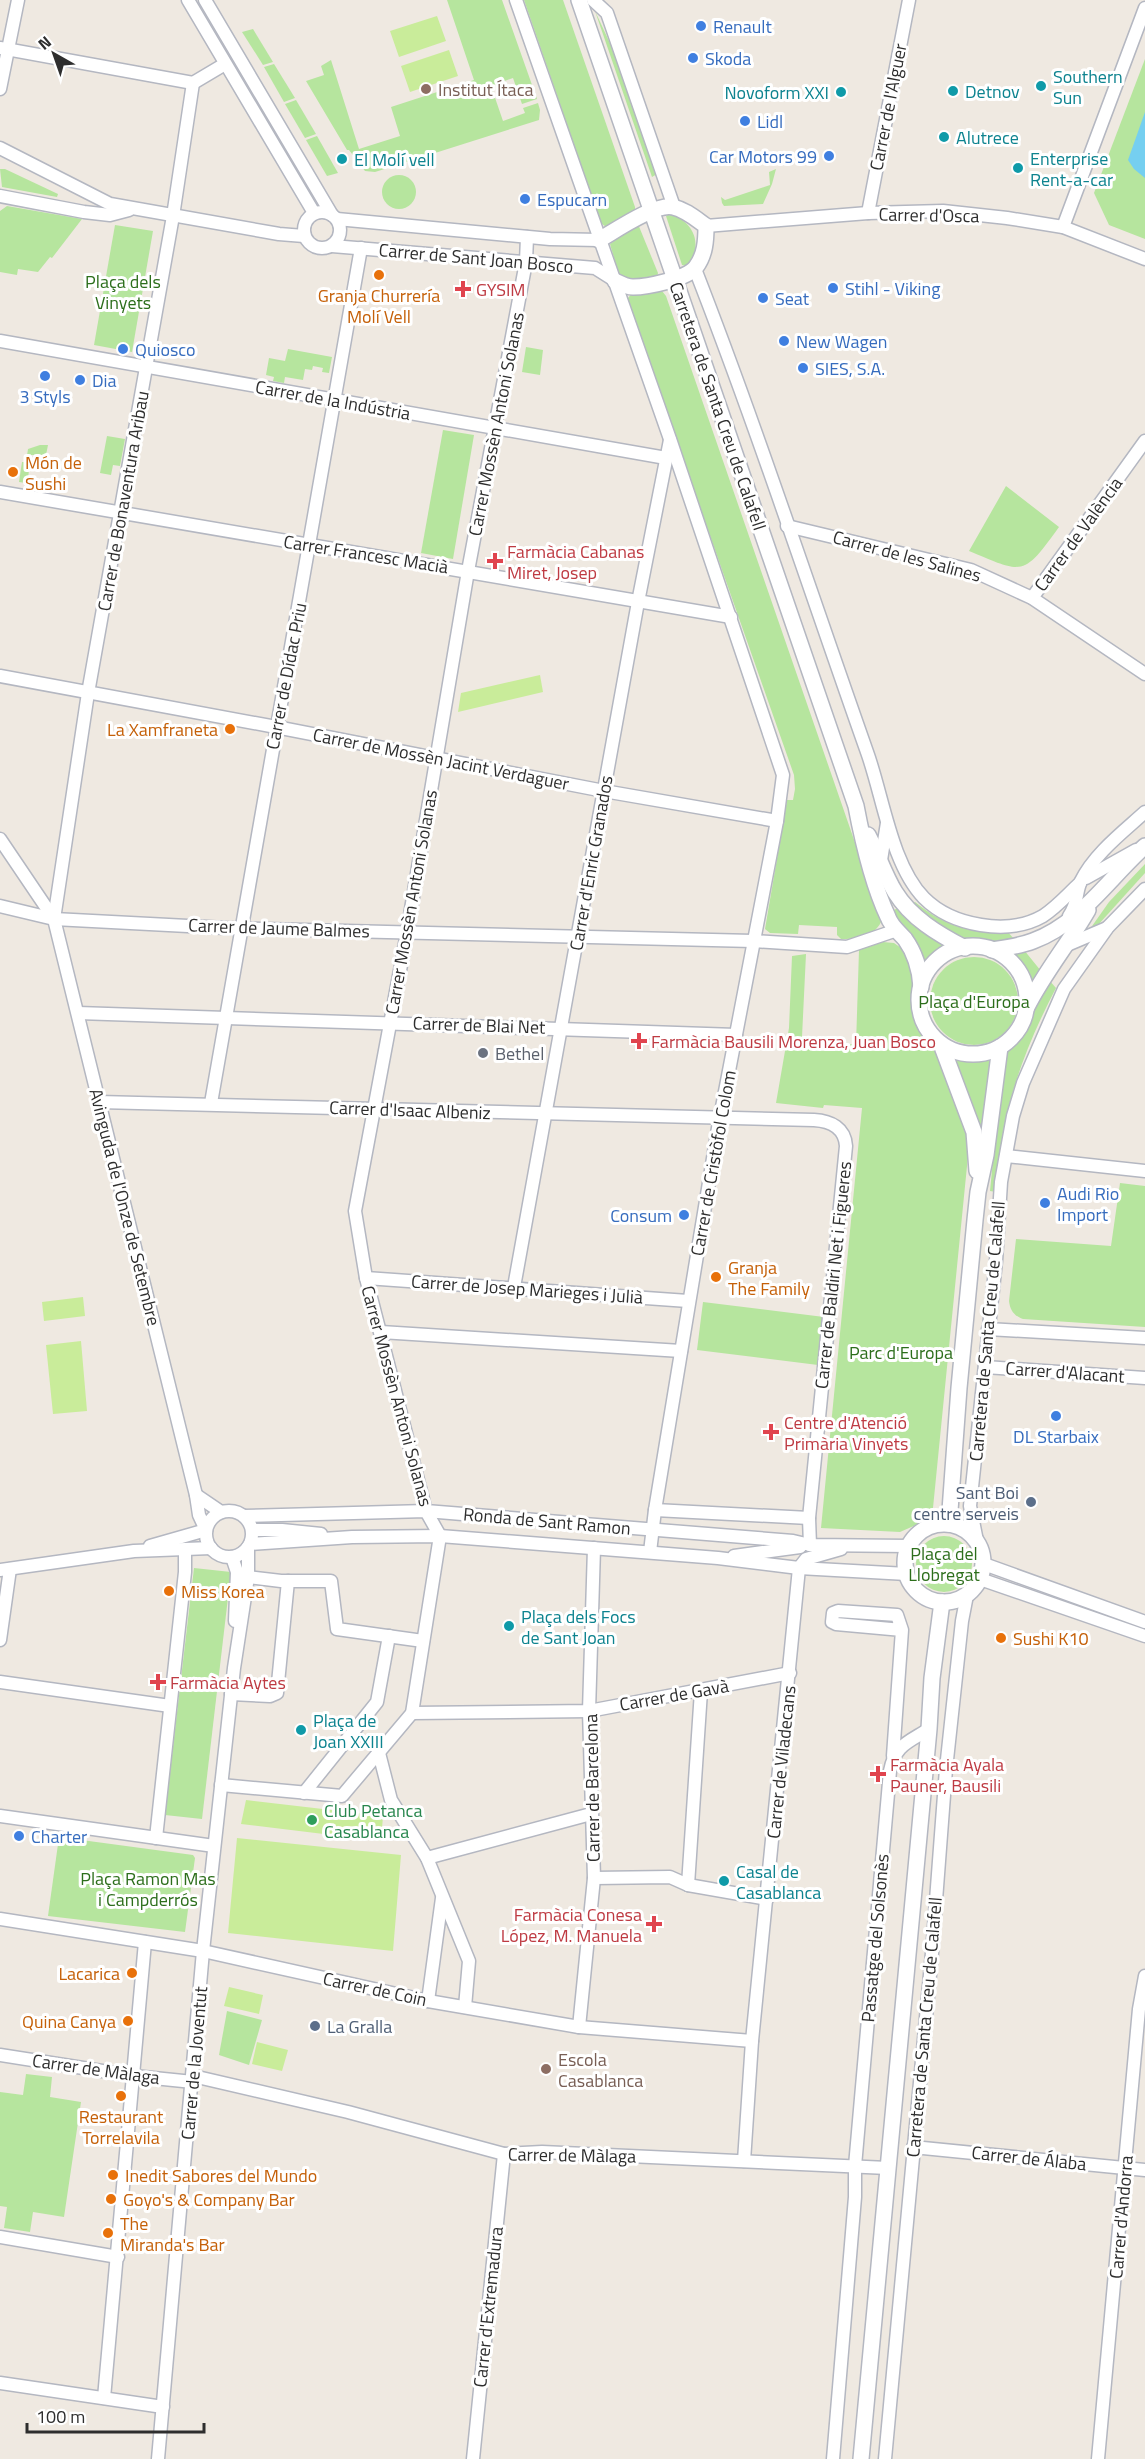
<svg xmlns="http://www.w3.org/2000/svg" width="1145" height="2459" font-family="'Titillium Web',sans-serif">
<rect width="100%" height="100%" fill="#efe9e1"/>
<!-- green -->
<g fill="#b6e59e">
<polygon points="447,0 502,0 537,99 522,104 513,78 491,86 503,121 525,113 523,108 538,103 540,110 539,120 375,172 365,171 349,150 347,150 306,81 324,75 321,66 331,60 359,149 400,136 391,107 474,80"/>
<polygon points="524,0 563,0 635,207 635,212 606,227 601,223"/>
<polygon points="595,11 615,54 657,174 652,177"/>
<polygon points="253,29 273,62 263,65 242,32"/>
<polygon points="1145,59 1145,239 1109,225 1094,193"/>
<polygon points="274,64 295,98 284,102 264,67"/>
<polygon points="296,100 316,134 305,138 285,104"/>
<polygon points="317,136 338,173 327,176 306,140"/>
<polygon points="0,169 5,169 58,194 57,197 2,187"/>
<polygon points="776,169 772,184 763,204 724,206 722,203 721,197 725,200 770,185 769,172"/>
<circle cx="399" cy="192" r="17"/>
<polygon points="7,206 82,219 52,258 50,257 38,272 18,269 17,275 0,272 0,211"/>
<path d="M 669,214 C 694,221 704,245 687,266 L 682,265 L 666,216 Z"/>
<polygon points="638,224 658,273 657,277 627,281 619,275 610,244"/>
<polygon points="115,225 153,231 132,352 94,345"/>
<path d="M 650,289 L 662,291 L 666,296 L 879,912 L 881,922 C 874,937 855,939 841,939 L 837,935 L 837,927 L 799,925 L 798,934 L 770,933 L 765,929 L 787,800 L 793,800 L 795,789 L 794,775 L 628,302 L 628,298 L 633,292 Z"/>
<polygon points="526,347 543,350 540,375 522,372"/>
<polygon points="288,349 332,357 329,373 322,372 323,368 313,366 312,370 305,369 303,380 285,377 284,383 273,381 274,377 266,375 269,358 285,361"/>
<polygon points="443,430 474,435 453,559 421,553"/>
<polygon points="107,436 125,439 120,466 113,465 111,475 100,473"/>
<polygon points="40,445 48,445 46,455 31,455 28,478 42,481 41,485 19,482 22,462 26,462 28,449"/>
<path d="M 1006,486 L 1059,527 C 1023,577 1024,574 969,551 Z"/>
<polygon points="1145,864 1145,873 1098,925 1090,929 1109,902"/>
<path d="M 915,902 C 945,926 969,934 1007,931 L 1014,939 C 967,948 946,932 911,904 Z"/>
<polygon points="898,908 919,929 949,946 926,965 924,964 917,943 893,913 892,911"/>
<polygon points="883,942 894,943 904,950 914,978 913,1010 916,1025 939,1052 969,1136 969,1146 932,1518 900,1532 821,1528 862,1108 824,1105 823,1108 776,1103 789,1028 792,956 806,954 802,1037 856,1045 859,950"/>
<polygon points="1024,950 1041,971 1032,984 1022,967 1011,955"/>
<circle cx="974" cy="1001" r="44"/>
<path d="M 1049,980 L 1056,988 C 1033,1032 1014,1078 1004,1127 C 1000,1148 999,1171 996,1192 L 990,1191 L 1003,1057 L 1023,1034 L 1030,1020 L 1034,1002 Z"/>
<polygon points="958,1058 990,1060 983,1133 956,1061"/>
<path d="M 1120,1183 L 1145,1186 L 1145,1327 L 1023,1319 C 1014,1316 1010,1310 1009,1301 L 1016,1239 L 1111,1246 Z"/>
<polygon points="703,1302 824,1317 818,1365 697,1350"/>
<circle cx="944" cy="1564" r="28"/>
<polygon points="194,1568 231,1572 202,1819 165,1815"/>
<polygon points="59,1837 193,1855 195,1858 185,1932 48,1916"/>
<polygon points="227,2011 262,2020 249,2065 219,2055"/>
<polygon points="26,2074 52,2077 50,2097 81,2102 64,2217 33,2212 30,2232 4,2228 7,2207 0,2206 0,2092 23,2095"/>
</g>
<!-- pitch -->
<g fill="#c9ec9a">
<polygon points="437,16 446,41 399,57 390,31"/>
<polygon points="449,50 458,76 410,92 401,66"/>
<polygon points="540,675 543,692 458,712 461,693"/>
<polygon points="83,1297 85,1316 44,1321 42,1302"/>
<polygon points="81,1341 87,1411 53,1414 46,1345"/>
<polygon points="246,1800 383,1816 381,1841 241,1824"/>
<polygon points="237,1838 401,1855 393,1951 228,1933"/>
<polygon points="229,1987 263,1995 259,2014 224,2006"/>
<polygon points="257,2042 288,2050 282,2071 252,2064"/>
</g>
<!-- water -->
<polygon fill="#75cff0" points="1145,112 1145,178 1134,169 1128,160"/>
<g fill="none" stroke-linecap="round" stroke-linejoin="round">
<defs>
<g id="minor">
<polyline points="188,0 314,213"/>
<polyline points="205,0 332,215"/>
<polyline points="516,0 670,439 783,775 777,821 718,1128 655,1510 650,1552"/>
<polyline points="593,0 607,13 674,207"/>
<polyline points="0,48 193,83 225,64"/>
<polyline points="0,89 18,0"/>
<polyline points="0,148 110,204 279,234 304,236"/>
<polyline points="0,196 84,212 110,215 129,210"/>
<circle cx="322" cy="230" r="18"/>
<polyline points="868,213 909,0"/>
<polyline points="337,219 550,239 599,240"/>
<polyline points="706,226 868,213 943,211 1007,218 1063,227 1145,259"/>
<polyline points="1063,227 1145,8"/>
<polyline points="332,246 595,268 614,280"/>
<path d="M 695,269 C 757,428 810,591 867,752 C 883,796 891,864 924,898 C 952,926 1008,936 1043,916 C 1057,907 1068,894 1080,883"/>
<polyline points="0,341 666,458"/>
<polyline points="0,492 731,617"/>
<polyline points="787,526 971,570 1032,598 1145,674"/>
<polyline points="1032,598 1145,441"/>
<polyline points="0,676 276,727 604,791 777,821"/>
<polyline points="0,839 54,919 196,1495 199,1515 206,1530"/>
<polyline points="881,860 887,823"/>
<polyline points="1086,878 1136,850"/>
<polyline points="0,906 54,919 226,928 753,941 847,947 897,930"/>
<path d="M 1069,916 C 1079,902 1075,894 1081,881 C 1094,854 1123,832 1145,812"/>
<polyline points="54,919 88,693 173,216 193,83"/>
<polyline points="1067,945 1107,928"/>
<polyline points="78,1013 736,1035"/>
<path d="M 99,1102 L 814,1120 C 831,1121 845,1128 846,1146 L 809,1518 L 810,1545"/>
<polyline points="211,1103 361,248"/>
<polyline points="1006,1156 1145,1171"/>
<polyline points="366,1278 688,1301"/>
<polyline points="514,1287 638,602 670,440"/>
<polyline points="988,1329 1145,1338"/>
<polyline points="381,1332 681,1351"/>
<polyline points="985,1367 1145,1378"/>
<polyline points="196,1495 221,1512"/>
<polyline points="655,1510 809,1518"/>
<circle cx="229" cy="1534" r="23"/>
<polyline points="244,1516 426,1511 793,1541 810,1545 909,1546"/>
<polyline points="252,1530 282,1530 321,1534"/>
<polyline points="440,1536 426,1511 366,1278 355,1211 407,933 468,571 526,262 527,237"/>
<polyline points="977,1541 970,1506 996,1261 1001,1182 1013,1116 1023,1083 1064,989 1108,927 1145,889"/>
<polyline points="250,1544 352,1537 440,1536 718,1558 799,1568 907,1574"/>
<polyline points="150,1546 206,1530"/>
<polyline points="734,1556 800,1547"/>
<polyline points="232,1557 237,1572 235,1621"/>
<polyline points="984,1564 1145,1622"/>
<polyline points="0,1570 134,1551 211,1548"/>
<polyline points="248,1577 281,1581 331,1581 337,1629 423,1641"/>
<polyline points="980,1579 1145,1636"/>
<polyline points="0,1640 10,1569"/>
<polyline points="0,1682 170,1706"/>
<polyline points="231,1694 270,1696 277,1693 288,1581"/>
<polyline points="412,1713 589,1711 790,1673"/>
<polyline points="379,1753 391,1800 427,1858 469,1961 465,2007"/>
<polyline points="893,1756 902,1630 897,1615 838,1611 833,1613 832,1622 836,1624 902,1630"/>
<polyline points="221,1785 342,1796 412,1713 440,1536"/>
<polyline points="304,1793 377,1702 389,1636"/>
<polyline points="0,1816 214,1846"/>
<polyline points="156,1838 185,1572 185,1550"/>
<polyline points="427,1858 591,1814"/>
<polyline points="594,1878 670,1877 688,1885 767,1899"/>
<polyline points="688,1885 701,1691"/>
<polyline points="0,1919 203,1951 428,2001 579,2027 752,2041"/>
<polyline points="428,2001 442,1898"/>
<polyline points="579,2027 594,1878 589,1711 594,1548"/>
<polyline points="0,2055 134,2076 193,2082"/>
<polyline points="193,2076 348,2112 504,2154 542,2152 888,2168"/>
<polyline points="913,2147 1145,2170"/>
<polyline points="744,2161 752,2041 799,1568 806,1559 841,1549"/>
<polyline points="0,2237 118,2257"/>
<polyline points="0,2383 163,2407"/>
<polyline points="104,2398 145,1942"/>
<polyline points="158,2459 203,1951 234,1668 248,1577 248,1547"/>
<polyline points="473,2459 504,2154"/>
<path d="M 833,2459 L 855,2197 L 855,2166 L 890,1771 C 895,1745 907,1743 929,1729"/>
<polyline points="885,2459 932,1953 946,1769 962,1621 967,1595"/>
<polyline points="1098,2459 1139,2009 1145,1976"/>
</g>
<g id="tertiary">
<path d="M 579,0 L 856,806 C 863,843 872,883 888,917 C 891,926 899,932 905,939 C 915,953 920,970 921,987"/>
<path d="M 599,240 C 615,231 655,203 673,207 C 686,210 696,219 706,226 C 706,241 705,255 696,267 C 687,279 647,287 633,287 C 626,287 621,284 615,281"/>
<path d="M 868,835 C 878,854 884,874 895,892 C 911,918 938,934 965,948"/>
<circle cx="973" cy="1000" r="54"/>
<path d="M 992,950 C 1005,948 1020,946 1033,941 C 1080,924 1109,878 1145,846"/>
<path d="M 1027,1007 C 1044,973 1069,943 1088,910"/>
<polyline points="941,1044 974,1132 977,1171"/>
<polyline points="949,1524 959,1388 975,1220 978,1192 986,1155 1000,1047"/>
<circle cx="944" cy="1563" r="39"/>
<polyline points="861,2459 929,1729 932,1678 942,1602"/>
</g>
</defs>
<!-- minor casing -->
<use href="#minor" stroke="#b4b7c1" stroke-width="15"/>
<!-- tertiary casing -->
<use href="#tertiary" stroke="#b4b7c1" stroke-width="18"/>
<!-- minor -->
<use href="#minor" stroke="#fff" stroke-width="12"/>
<!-- tertiary -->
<use href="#tertiary" stroke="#fff" stroke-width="15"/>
</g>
<!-- markers -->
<g fill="#3f7fe0" stroke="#fff" stroke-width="2">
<circle cx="701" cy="26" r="6"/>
<circle cx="693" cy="58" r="6"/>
<circle cx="745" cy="121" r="6"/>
<circle cx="829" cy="156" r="6"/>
<circle cx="525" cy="199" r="6"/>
<circle cx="833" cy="288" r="6"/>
<circle cx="763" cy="298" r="6"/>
<circle cx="784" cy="341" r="6"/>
<circle cx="123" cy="349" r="6"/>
<circle cx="803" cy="368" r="6"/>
<circle cx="45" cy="376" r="6"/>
<circle cx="80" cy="380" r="6"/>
<circle cx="1045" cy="1203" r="6"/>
<circle cx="684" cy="1215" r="6"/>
<circle cx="1056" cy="1416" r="6"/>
<circle cx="19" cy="1836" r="6"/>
</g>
<g fill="#0f9aa8" stroke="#fff" stroke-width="2">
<circle cx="1041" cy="86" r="6"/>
<circle cx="953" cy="91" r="6"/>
<circle cx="841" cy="92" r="6"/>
<circle cx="944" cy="137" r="6"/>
<circle cx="342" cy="159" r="6"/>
<circle cx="1018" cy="168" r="6"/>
<circle cx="509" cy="1626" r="6"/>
<circle cx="301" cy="1730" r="6"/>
<circle cx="724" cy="1881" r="6"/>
</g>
<g fill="#8d6e63" stroke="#fff" stroke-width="2">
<circle cx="426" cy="89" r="6"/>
<circle cx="546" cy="2069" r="6"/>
</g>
<g fill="#e8710a" stroke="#fff" stroke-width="2">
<circle cx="379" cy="275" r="6"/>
<circle cx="13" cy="472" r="6"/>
<circle cx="230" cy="729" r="6"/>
<circle cx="716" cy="1277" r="6"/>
<circle cx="169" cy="1591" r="6"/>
<circle cx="1001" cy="1638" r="6"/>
<circle cx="132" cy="1973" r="6"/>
<circle cx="128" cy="2021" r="6"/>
<circle cx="121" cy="2096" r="6"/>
<circle cx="113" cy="2175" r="6"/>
<circle cx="111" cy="2199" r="6"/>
<circle cx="108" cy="2233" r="6"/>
</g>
<g fill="#e0444e" stroke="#fff" stroke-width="2">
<path d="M460 280h6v6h6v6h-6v6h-6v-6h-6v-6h6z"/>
<path d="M492 552h6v6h6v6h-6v6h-6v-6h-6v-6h6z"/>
<path d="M636 1032h6v6h6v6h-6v6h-6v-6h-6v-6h6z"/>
<path d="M768 1423h6v6h6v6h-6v6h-6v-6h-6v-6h6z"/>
<path d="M155 1673h6v6h6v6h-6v6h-6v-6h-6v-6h6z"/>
<path d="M875 1765h6v6h6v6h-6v6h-6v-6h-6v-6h6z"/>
<path d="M651 1915h6v6h6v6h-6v6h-6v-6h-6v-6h6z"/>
</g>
<circle fill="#6b7280" stroke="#fff" stroke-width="2" cx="483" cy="1053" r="6"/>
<g fill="#5c6f8a" stroke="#fff" stroke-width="2">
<circle cx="1031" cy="1502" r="6"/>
<circle cx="315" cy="2026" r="6"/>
</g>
<circle fill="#2e9e5b" stroke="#fff" stroke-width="2" cx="312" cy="1820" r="6"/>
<g text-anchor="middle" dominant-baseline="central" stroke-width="6" stroke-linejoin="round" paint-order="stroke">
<!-- shop labels -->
<g font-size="18" fill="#366cbe" stroke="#fff" text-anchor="start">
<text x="713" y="26">Renault</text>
<text x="705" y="58">Skoda</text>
<text x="757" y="121">Lidl</text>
<text x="817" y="156" text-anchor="end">Car Motors 99</text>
<text x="537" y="199">Espucarn</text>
<text x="845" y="288">Stihl - Viking</text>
<text x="775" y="298">Seat</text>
<text x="796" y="341">New Wagen</text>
<text x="135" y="349">Quiosco</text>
<text x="815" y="368">SIES, S.A.</text>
<text x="92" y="380">Dia</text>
<text x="45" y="396" text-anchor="middle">3 Styls</text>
<text x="1057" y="1193">Audi Rio<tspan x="1057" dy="21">Import</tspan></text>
<text x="672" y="1215" text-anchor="end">Consum</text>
<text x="1056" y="1436" text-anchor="middle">DL Starbaix</text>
<text x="31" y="1836">Charter</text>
</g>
<!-- culture labels -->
<g font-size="18" fill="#0d838f" stroke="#fff" text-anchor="start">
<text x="1053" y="76">Southern<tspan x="1053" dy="21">Sun</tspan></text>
<text x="965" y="91">Detnov</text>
<text x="829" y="92" text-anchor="end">Novoform XXI</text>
<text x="956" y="137">Alutrece</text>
<text x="1030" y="158">Enterprise<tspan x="1030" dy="21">Rent-a-car</tspan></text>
<text x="354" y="159">El Molí vell</text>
<text x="521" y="1616">Plaça dels Focs<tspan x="521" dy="21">de Sant Joan</tspan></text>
<text x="313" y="1720">Plaça de<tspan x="313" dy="21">Joan XXIII</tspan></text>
<text x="736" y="1871">Casal de<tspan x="736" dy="21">Casablanca</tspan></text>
</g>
<!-- education labels -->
<g font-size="18" fill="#785e54" stroke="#fff" text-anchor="start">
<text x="438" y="89">Institut Ítaca</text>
<text x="558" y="2059">Escola<tspan x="558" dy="21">Casablanca</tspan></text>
</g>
<!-- street labels -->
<g font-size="18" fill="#2e2e2e" stroke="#fff">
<text transform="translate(888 107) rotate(-79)">Carrer de l'Alguer</text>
<text transform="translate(929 215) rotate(1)">Carrer d'Osca</text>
<text transform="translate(476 258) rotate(5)">Carrer de Sant Joan Bosco</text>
<text transform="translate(333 400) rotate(10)">Carrer de la Indústria</text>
<text transform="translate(718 406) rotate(71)">Carretera de Santa Creu de Calafell</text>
<text transform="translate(496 424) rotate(-79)">Carrer Mossèn Antoni Solanas</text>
<text transform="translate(123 501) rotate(-80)">Carrer de Bonaventura Aribau</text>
<text transform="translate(1078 534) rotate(-54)">Carrer de València</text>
<text transform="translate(366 554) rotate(9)">Carrer Francesc Macià</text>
<text transform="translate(907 556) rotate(15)">Carrer de les Salines</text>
<text transform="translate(286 676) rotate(-79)">Carrer de Dídac Priu</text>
<text transform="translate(441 759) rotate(11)">Carrer de Mossèn Jacint Verdaguer</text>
<text transform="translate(591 863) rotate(-80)">Carrer d'Enric Granados</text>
<text transform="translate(411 902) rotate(-80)">Carrer Mossèn Antoni Solanas</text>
<text transform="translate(279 928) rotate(2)">Carrer de Jaume Balmes</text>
<text transform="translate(479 1025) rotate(2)">Carrer de Blai Net</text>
<text transform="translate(410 1110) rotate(2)">Carrer d'Isaac Albeniz</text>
<text transform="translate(713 1163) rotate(-80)">Carrer de Cristòfol Colom</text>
<text transform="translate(125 1207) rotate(76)">Avinguda de l'Onze de Setembre</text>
<text transform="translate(833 1275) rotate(-84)">Carrer de Baldiri Net i Figueres</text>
<text transform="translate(527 1289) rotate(4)">Carrer de Josep Marieges i Julià</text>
<text transform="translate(987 1331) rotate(-85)">Carretera de Santa Creu de Calafell</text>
<text transform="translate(1065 1372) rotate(4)">Carrer d'Alacant</text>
<text transform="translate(397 1396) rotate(75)">Carrer Mossèn Antoni Solanas</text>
<text transform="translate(547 1521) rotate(5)">Ronda de Sant Ramon</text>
<text transform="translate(674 1695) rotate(-10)">Carrer de Gavà</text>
<text transform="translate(781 1762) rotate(-84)">Carrer de Viladecans</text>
<text transform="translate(592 1788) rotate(-91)">Carrer de Barcelona</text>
<text transform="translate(875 1938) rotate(-85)">Passatge del Solsonès</text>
<text transform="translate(375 1989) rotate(12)">Carrer de Coin</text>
<text transform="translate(924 2027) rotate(-85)">Carretera de Santa Creu de Calafell</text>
<text transform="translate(194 2063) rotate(-85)">Carrer de la Joventut</text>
<text transform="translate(96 2069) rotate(8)">Carrer de Màlaga</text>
<text transform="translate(572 2155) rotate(1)">Carrer de Màlaga</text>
<text transform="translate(1029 2158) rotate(6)">Carrer de Álaba</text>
<text transform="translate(1121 2217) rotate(-85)">Carrer d'Andorra</text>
<text transform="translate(488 2307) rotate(-84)">Carrer d'Extremadura</text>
</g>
<!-- park labels -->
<g font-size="18" fill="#2c6e1b" stroke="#fff">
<text x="123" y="281">Plaça dels<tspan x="123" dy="21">Vinyets</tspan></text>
<text x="974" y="1001">Plaça d'Europa</text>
<text x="901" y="1352">Parc d'Europa</text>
<text x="944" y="1553">Plaça del<tspan x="944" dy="21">Llobregat</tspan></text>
<text x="148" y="1878">Plaça Ramon Mas<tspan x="148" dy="21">i Campderrós</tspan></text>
</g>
<!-- health labels -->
<g font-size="18" fill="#be3a42" stroke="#fff" text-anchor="start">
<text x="476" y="289">GYSIM</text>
<text x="507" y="551">Farmàcia Cabanas<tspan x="507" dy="21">Miret, Josep</tspan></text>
<text x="651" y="1041">Farmàcia Bausili Morenza, Juan Bosco</text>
<text x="784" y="1422">Centre d'Atenció<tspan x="784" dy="21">Primària Vinyets</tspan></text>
<text x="170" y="1682">Farmàcia Aytes</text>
<text x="890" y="1764">Farmàcia Ayala<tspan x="890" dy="21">Pauner, Bausili</tspan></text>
<text x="642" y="1914" text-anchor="end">Farmàcia Conesa<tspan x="642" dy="21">López, M. Manuela</tspan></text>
</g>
<!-- food labels -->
<g font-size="18" fill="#c56008" stroke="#fff" text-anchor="start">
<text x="379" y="295" text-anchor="middle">Granja Churrería<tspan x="379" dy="21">Molí Vell</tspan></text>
<text x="25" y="462">Món de<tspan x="25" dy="21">Sushi</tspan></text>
<text x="218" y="729" text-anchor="end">La Xamfraneta</text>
<text x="728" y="1267">Granja<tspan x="728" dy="21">The Family</tspan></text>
<text x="181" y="1591">Miss Korea</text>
<text x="1013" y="1638">Sushi K10</text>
<text x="120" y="1973" text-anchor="end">Lacarica</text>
<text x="116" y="2021" text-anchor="end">Quina Canya</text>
<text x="121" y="2116" text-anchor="middle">Restaurant<tspan x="121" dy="21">Torrelavila</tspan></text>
<text x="125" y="2175">Inedit Sabores del Mundo</text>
<text x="123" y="2199">Goyo's &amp; Company Bar</text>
<text x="120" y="2223">The<tspan x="120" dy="21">Miranda's Bar</tspan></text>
</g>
<!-- worship labels -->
<g font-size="18" fill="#5b616d" stroke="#fff" text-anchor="start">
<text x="495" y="1053">Bethel</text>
</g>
<!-- service labels -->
<g font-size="18" fill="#4e5e75" stroke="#fff" text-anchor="end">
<text x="1019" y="1492">Sant Boi<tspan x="1019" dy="21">centre serveis</tspan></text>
<text x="327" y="2026" text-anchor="start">La Gralla</text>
</g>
<!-- leisure labels -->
<g font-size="18" fill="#27864d" stroke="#fff" text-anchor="start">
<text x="324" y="1810">Club Petanca<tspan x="324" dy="21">Casablanca</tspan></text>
</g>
</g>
<!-- north arrow -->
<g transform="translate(54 54) rotate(320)" stroke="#ffffff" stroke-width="4.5" paint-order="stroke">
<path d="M0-4.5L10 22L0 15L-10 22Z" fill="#2e2e2e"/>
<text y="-9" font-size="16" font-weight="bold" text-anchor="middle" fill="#2e2e2e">N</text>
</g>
<!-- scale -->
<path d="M27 2423v9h177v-9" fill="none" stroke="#2e2e2e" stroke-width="3"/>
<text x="36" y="2423" font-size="18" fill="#2e2e2e" stroke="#ffffff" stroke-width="4.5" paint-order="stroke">100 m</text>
</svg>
